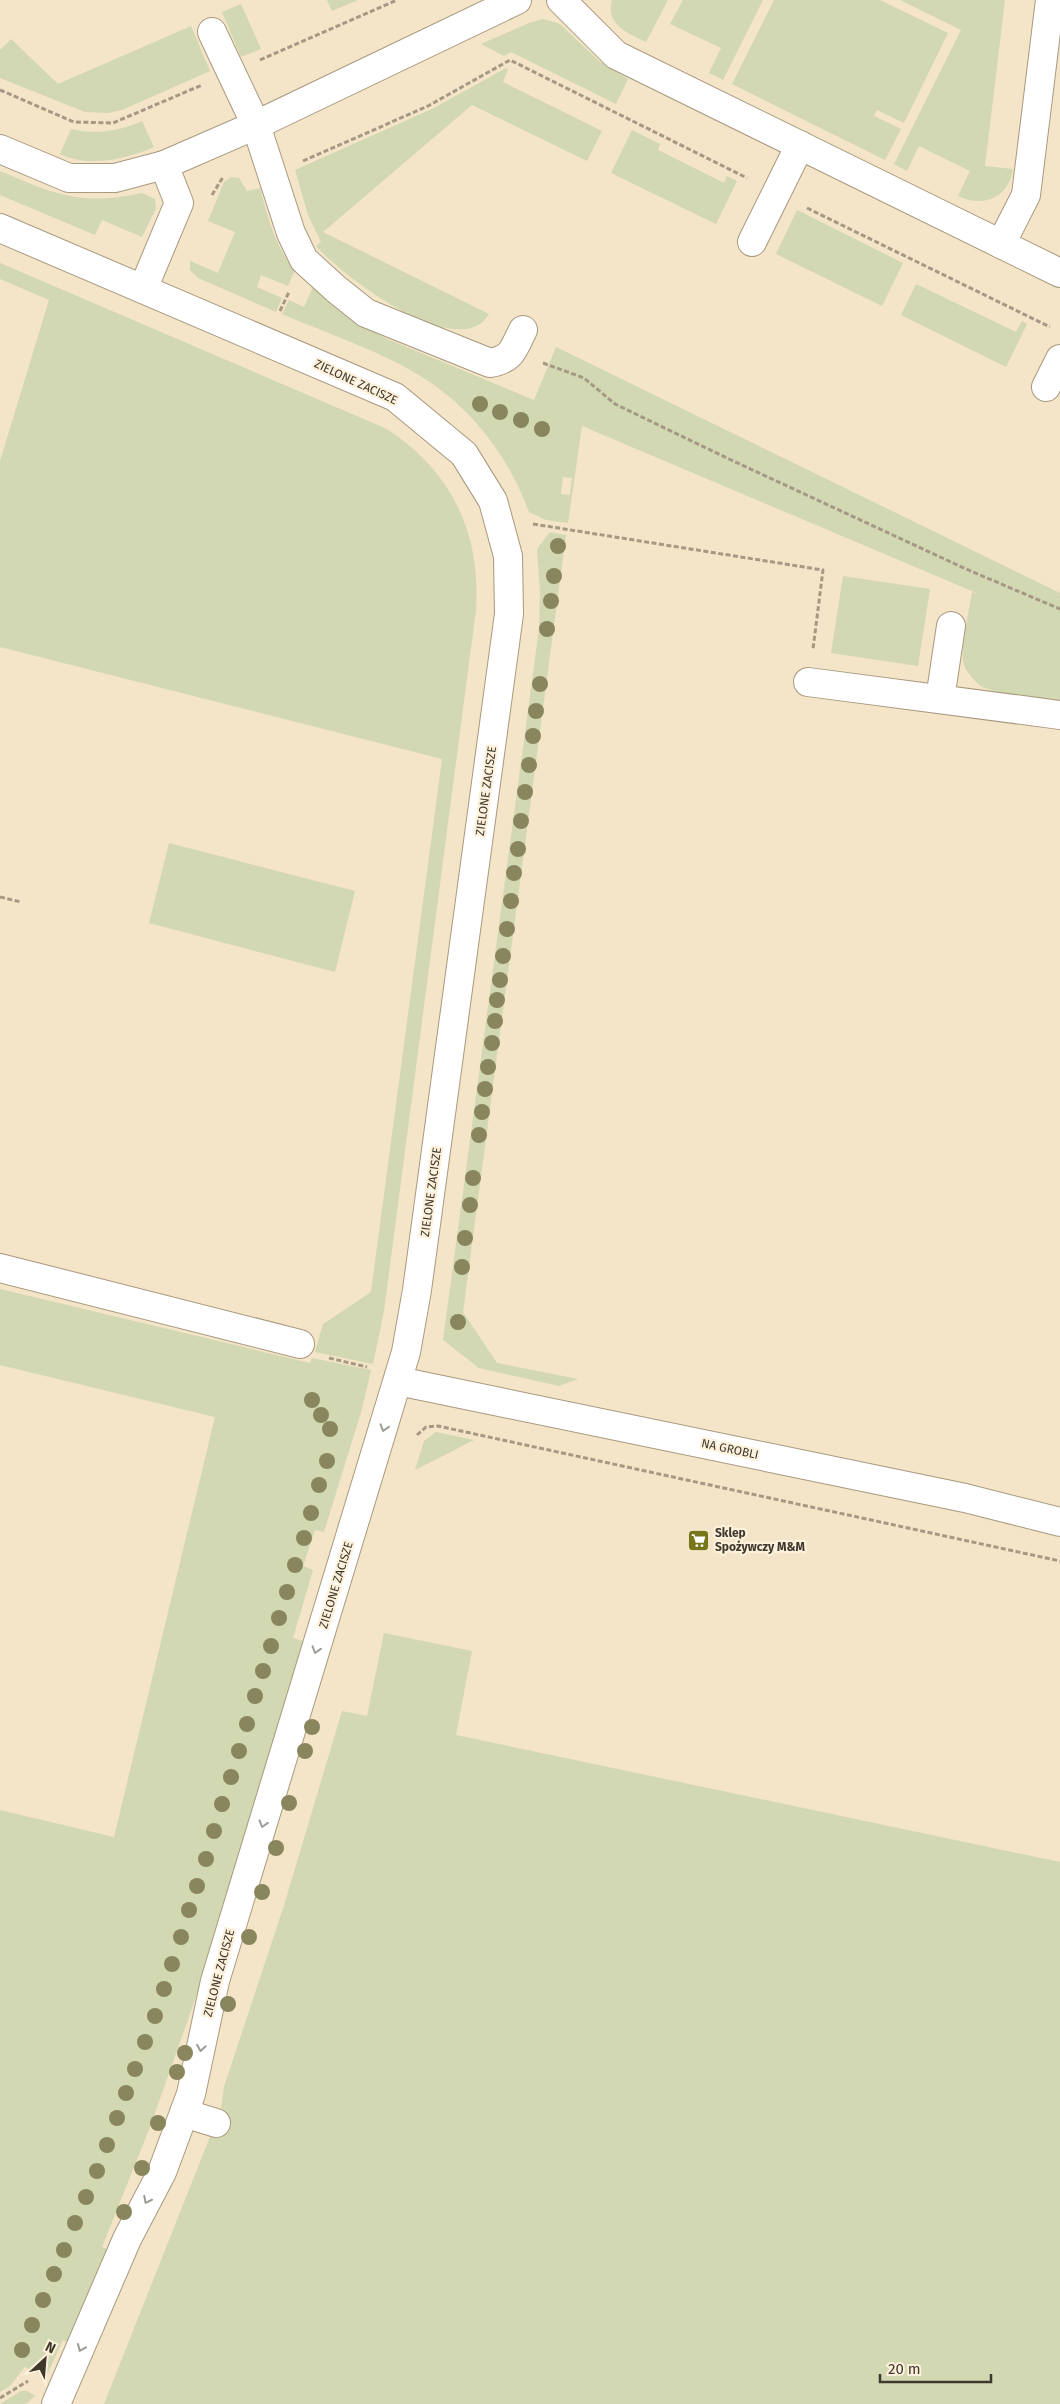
<svg xmlns="http://www.w3.org/2000/svg" width="1060" height="2404" font-family="'Fira Sans',sans-serif">
<rect width="100%" height="100%" fill="#f4e4c8"/>
<!-- green -->
<g fill="#d1d8b2" fill-rule="evenodd">
<polygon points="327,0 358,0 332,11"/>
<path d="M 612,0 L 668,0 L 646,42 C 628,33 605,25 612,0 Z"/>
<polygon points="683,0 763,0 723,80 709,73 721,48 670,24"/>
<polygon points="774,0 880,0 948,33 904,123 877,110 874,116 901,129 885,160 732,84"/>
<path d="M 900,0 L 1005,0 L 985,166 L 1013,169 C 1009,198 983,208 958,196 L 970,171 L 919,146 L 907,171 L 894,164 L 961,30 Z"/>
<polygon points="241,4 261,49 241,57 222,12"/>
<polygon points="543,19 560,24 599,61 628,79 616,104 511,52 504,56 481,44 529,23"/>
<polygon points="191,26 210,71 122,110 108,113 85,112 0,78 0,50 11,39 58,84"/>
<path d="M 506,68 L 508,69 L 503,82 L 602,131 L 587,161 L 472,105 L 323,232 L 489,314 C 459,365 341,275 316,246 L 321,242 L 308,215 L 295,170 L 434,108 Z"/>
<path d="M 142,121 L 154,147 L 147,150 C 120,160 87,167 60,154 L 71,129 C 94,135 121,131 142,121 Z"/>
<polygon points="632,130 660,144 658,150 724,183 727,176 737,181 716,224 611,173"/>
<path d="M 0,171 C 56,195 81,206 142,193 L 155,199 L 156,208 L 142,237 L 102,220 L 95,235 L 0,195 Z"/>
<path d="M 231,177 L 239,178 L 247,191 L 260,188 C 268,218 275,247 295,270 L 288,286 L 261,275 L 257,287 L 282,298 L 276,312 L 198,278 L 190,270 L 190,261 L 218,273 L 235,232 L 208,221 L 224,182 Z"/>
<polygon points="797,210 903,263 882,306 776,254"/>
<path d="M 0,263 L 387,429 C 452,472 481,533 476,610 L 384,1311 L 373,1364 L 315,1352 L 323,1324 L 371,1292 L 442,759 L 0,647 L 0,461 L 49,300 L 0,279 Z"/>
<polygon points="916,284 1016,332 1022,321 1027,324 1006,367 901,315"/>
<path d="M 313,287 L 358,321 L 385,338 L 534,400 L 556,347 L 1060,593 L 1060,699 C 1042,697 994,694 981,686 C 975,682 966,671 964,665 C 959,653 970,607 972,592 L 979,594 L 582,426 L 568,523 L 546,520 L 529,512 C 509,457 472,408 422,377 C 383,352 326,333 282,314 L 289,300 L 304,307 ZM 563,477 L 572,478 L 570,495 L 561,494 Z"/>
<polygon points="550,532 566,535 463,1312 497,1363 578,1379 559,1386 479,1368 443,1340 539,629 540,591 537,549"/>
<polygon points="843,576 930,589 918,666 831,653"/>
<polygon points="169,843 355,891 335,972 149,923"/>
<polygon points="0,1289 310,1363 312,1358 371,1370 362,1409 324,1532 315,1530 303,1566 313,1570 293,1638 306,1642 203,1977 150,2127 102,2247 113,2251 71,2344 63,2340 46,2377 25,2367 10,2386 0,2392 0,1810 114,1837 215,1417 0,1365"/>
<polygon points="436,1432 474,1440 415,1470 424,1441"/>
<polygon points="384,1633 472,1651 456,1735 1060,1862 1060,2404 104,2404 221,2109 224,2087 285,1902 342,1711 367,1716"/>
<polygon points="21,2391 27,2391 35,2396 26,2404 0,2404"/>
</g>
<g fill="none" stroke-linecap="round" stroke-linejoin="round">
<defs>
<g id="minor">
<polyline points="561,0 616,55 1060,273"/>
<path d="M 212,32 L 256,125 L 291,233 L 304,260 L 336,289 L 366,313 L 490,363 C 513,359 513,349 523,330"/>
<polyline points="0,149 69,178 115,178 164,165 256,125 517,0"/>
<polyline points="0,228 395,397 464,454 493,501 508,556 509,614 417,1290 406,1352 215,1981 191,2094 162,2172 127,2239 56,2404"/>
<polyline points="752,242 800,145"/>
<polyline points="1001,244 1026,195 1050,0"/>
<polyline points="143,289 179,203 164,165"/>
<polyline points="1046,387 1060,359"/>
<polyline points="808,682 1060,715"/>
<polyline points="940,699 951,626"/>
<polyline points="0,1268 300,1344"/>
<polyline points="398,1381 965,1498 1060,1522"/>
<polyline points="184,2113 216,2123"/>
</g>
</defs>
<!-- minor casing -->
<use href="#minor" stroke="#a8997f" stroke-width="30"/>
<!-- path -->
<g stroke="#a59985" stroke-width="3" stroke-dasharray="5 2.5" stroke-linecap="butt">
<polyline points="260,60 397,0"/>
<polyline points="0,90 74,122 113,123 202,85"/>
<polyline points="303,161 428,106 510,60 747,178"/>
<polyline points="212,195 223,177"/>
<polyline points="807,208 1050,327"/>
<polyline points="280,311 289,292"/>
<polyline points="543,363 584,378 615,404 729,459 966,569 1060,609"/>
<polyline points="533,524 823,570 813,649"/>
<polyline points="0,897 21,902"/>
<polyline points="329,1358 367,1367"/>
<polyline points="417,1435 426,1427 438,1426 1060,1561"/>
<polyline points="0,2398 28,2381"/>
</g>
<!-- minor -->
<use href="#minor" stroke="#fff" stroke-width="28"/>
</g>
<!-- trees -->
<g fill="#89855d">
<circle cx="480" cy="404" r="8"/>
<circle cx="500" cy="412" r="8"/>
<circle cx="521" cy="420" r="8"/>
<circle cx="542" cy="429" r="8"/>
<circle cx="558" cy="546" r="8"/>
<circle cx="554" cy="576" r="8"/>
<circle cx="551" cy="601" r="8"/>
<circle cx="547" cy="629" r="8"/>
<circle cx="540" cy="684" r="8"/>
<circle cx="536" cy="711" r="8"/>
<circle cx="533" cy="736" r="8"/>
<circle cx="529" cy="765" r="8"/>
<circle cx="525" cy="792" r="8"/>
<circle cx="521" cy="821" r="8"/>
<circle cx="518" cy="849" r="8"/>
<circle cx="514" cy="873" r="8"/>
<circle cx="511" cy="901" r="8"/>
<circle cx="507" cy="929" r="8"/>
<circle cx="503" cy="956" r="8"/>
<circle cx="500" cy="980" r="8"/>
<circle cx="497" cy="1000" r="8"/>
<circle cx="495" cy="1021" r="8"/>
<circle cx="492" cy="1043" r="8"/>
<circle cx="488" cy="1067" r="8"/>
<circle cx="485" cy="1089" r="8"/>
<circle cx="482" cy="1112" r="8"/>
<circle cx="479" cy="1135" r="8"/>
<circle cx="473" cy="1178" r="8"/>
<circle cx="470" cy="1205" r="8"/>
<circle cx="465" cy="1238" r="8"/>
<circle cx="462" cy="1267" r="8"/>
<circle cx="458" cy="1322" r="8"/>
<circle cx="312" cy="1400" r="8"/>
<circle cx="321" cy="1415" r="8"/>
<circle cx="330" cy="1429" r="8"/>
<circle cx="327" cy="1461" r="8"/>
<circle cx="319" cy="1485" r="8"/>
<circle cx="311" cy="1513" r="8"/>
<circle cx="304" cy="1538" r="8"/>
<circle cx="295" cy="1565" r="8"/>
<circle cx="287" cy="1592" r="8"/>
<circle cx="279" cy="1618" r="8"/>
<circle cx="271" cy="1646" r="8"/>
<circle cx="263" cy="1671" r="8"/>
<circle cx="255" cy="1696" r="8"/>
<circle cx="247" cy="1724" r="8"/>
<circle cx="312" cy="1727" r="8"/>
<circle cx="239" cy="1751" r="8"/>
<circle cx="305" cy="1751" r="8"/>
<circle cx="231" cy="1777" r="8"/>
<circle cx="289" cy="1803" r="8"/>
<circle cx="222" cy="1804" r="8"/>
<circle cx="214" cy="1831" r="8"/>
<circle cx="276" cy="1848" r="8"/>
<circle cx="206" cy="1859" r="8"/>
<circle cx="197" cy="1886" r="8"/>
<circle cx="262" cy="1892" r="8"/>
<circle cx="189" cy="1910" r="8"/>
<circle cx="181" cy="1937" r="8"/>
<circle cx="249" cy="1937" r="8"/>
<circle cx="172" cy="1964" r="8"/>
<circle cx="164" cy="1989" r="8"/>
<circle cx="228" cy="2004" r="8"/>
<circle cx="155" cy="2016" r="8"/>
<circle cx="145" cy="2042" r="8"/>
<circle cx="185" cy="2053" r="8"/>
<circle cx="135" cy="2069" r="8"/>
<circle cx="177" cy="2072" r="8"/>
<circle cx="126" cy="2093" r="8"/>
<circle cx="117" cy="2118" r="8"/>
<circle cx="158" cy="2123" r="8"/>
<circle cx="107" cy="2145" r="8"/>
<circle cx="142" cy="2168" r="8"/>
<circle cx="97" cy="2171" r="8"/>
<circle cx="86" cy="2197" r="8"/>
<circle cx="124" cy="2212" r="8"/>
<circle cx="75" cy="2223" r="8"/>
<circle cx="64" cy="2250" r="8"/>
<circle cx="54" cy="2274" r="8"/>
<circle cx="43" cy="2300" r="8"/>
<circle cx="32" cy="2325" r="8"/>
<circle cx="22" cy="2350" r="8"/>
</g>
<!-- one-way arrows -->
<defs><path id="oneway-chevron" d="M-2-3.5L2.5 0L-2 3.5" fill="none" stroke-width="1.6" stroke-linecap="round" stroke-linejoin="round" transform="scale(1.25)"/></defs>
<g stroke="#9e9c96">
<use href="#oneway-chevron" transform="translate(384 1428) rotate(107)"/>
<use href="#oneway-chevron" transform="translate(316 1650) rotate(107)"/>
<use href="#oneway-chevron" transform="translate(263 1824) rotate(107)"/>
<use href="#oneway-chevron" transform="translate(201 2048) rotate(99)"/>
<use href="#oneway-chevron" transform="translate(147 2200) rotate(117)"/>
<use href="#oneway-chevron" transform="translate(81 2348) rotate(113)"/>
</g>
<!-- icons -->
<defs>
<symbol id="supermarket-square" viewBox="-11 -11 22 22"><rect x="-9" y="-9" width="18" height="18" rx="4" fill="#78761b" stroke="#fef1db"/><path d="M-6-5.5h2.5l.6 2H6L4.5 2H-2.5L-4.4-4H-6ZM-1.5 3.2a1.3 1.3 0 1 0 .1 0ZM3 3.2a1.3 1.3 0 1 0 .1 0Z" fill="#fff"/></symbol>
</defs>
<g fill-rule="evenodd">
<use href="#supermarket-square" x="686" y="1528" width="25" height="25"/>
</g>
<g text-anchor="middle" dominant-baseline="central" stroke-width="4.5" stroke-linejoin="round" paint-order="stroke">
<!-- street labels -->
<g font-size="12" fill="#3e382d" stroke="#fef1db">
<text transform="translate(356 382) rotate(25)">ZIELONE ZACISZE</text>
<text transform="translate(486 791) rotate(-82)">ZIELONE ZACISZE</text>
<text transform="translate(431 1192) rotate(-82)">ZIELONE ZACISZE</text>
<text transform="translate(730 1449) rotate(12)">NA GROBLI</text>
<text transform="translate(336 1585) rotate(-73)">ZIELONE ZACISZE</text>
<text transform="translate(219 1973) rotate(-75)">ZIELONE ZACISZE</text>
</g>
<!-- poi labels -->
<g font-size="12" font-weight="bold" fill="#3e382d" stroke="#fef1db" text-anchor="start">
<text x="715" y="1533">Sklep<tspan x="715" dy="14">Spożywczy M&amp;M</tspan></text>
</g>
</g>
<!-- north arrow -->
<g transform="translate(45 2359) rotate(26)" stroke="#fef1db" stroke-width="4" paint-order="stroke">
<path d="M0-4L9 19L0 12L-9 19Z" fill="#3e382d"/>
<text y="-8" font-size="14" font-weight="bold" text-anchor="middle" fill="#3e382d">N</text>
</g>
<!-- scale -->
<path d="M880 2374v8h111v-8" fill="none" stroke="#3e382d" stroke-width="2.5"/>
<text x="888" y="2374" font-size="15" fill="#3e382d" stroke="#fef1db" stroke-width="4" paint-order="stroke">20 m</text>
</svg>
